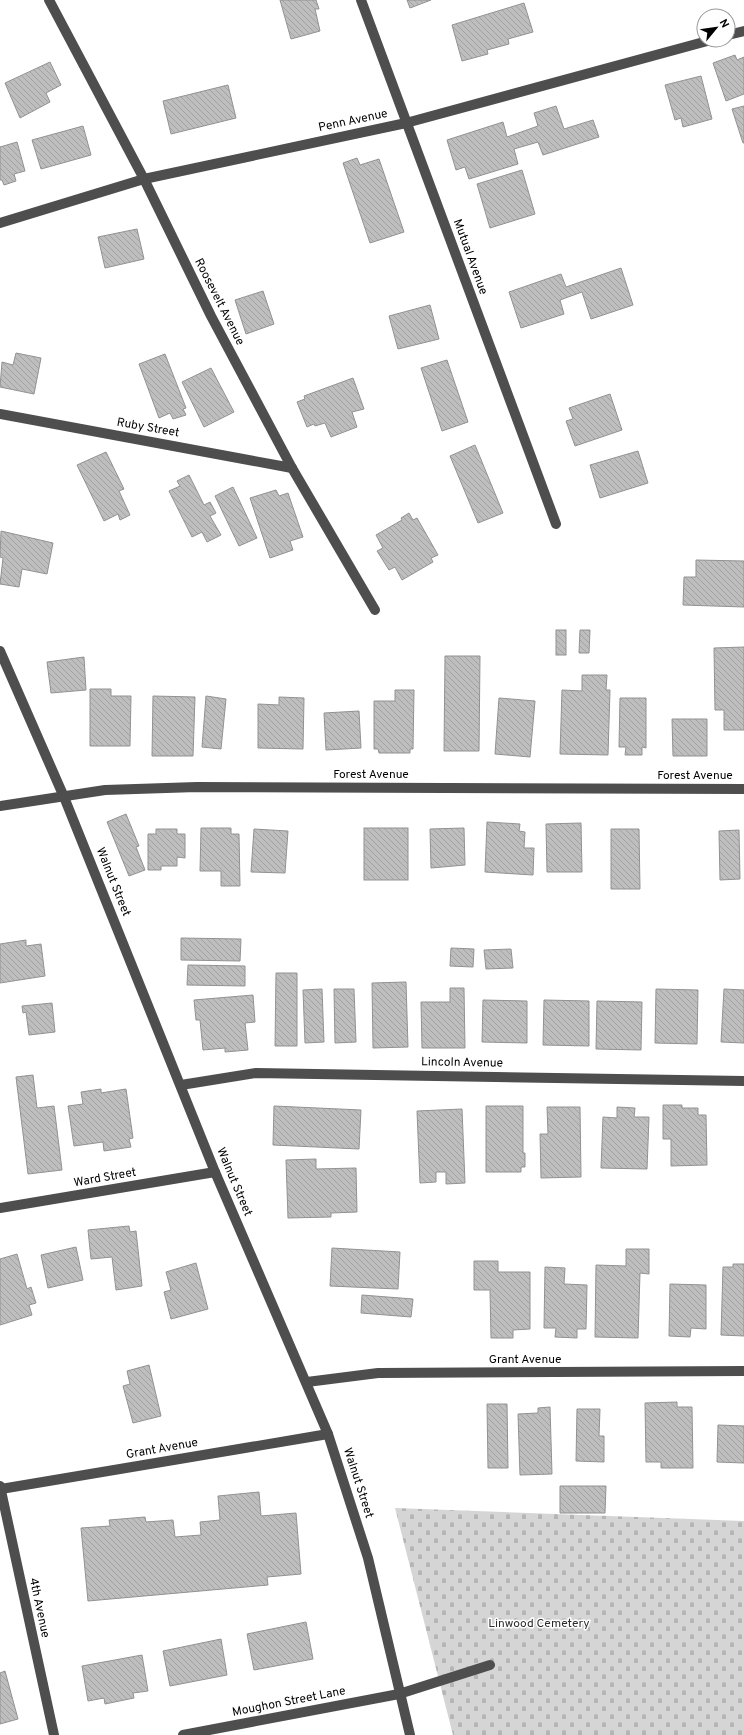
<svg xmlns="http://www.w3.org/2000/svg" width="744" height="1735" font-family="Overpass,sans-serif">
<defs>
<pattern id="cemetery-stones" width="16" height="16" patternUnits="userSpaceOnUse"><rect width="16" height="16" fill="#d5d5d5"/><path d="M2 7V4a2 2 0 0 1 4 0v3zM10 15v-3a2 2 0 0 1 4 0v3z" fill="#b5b5b5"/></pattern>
<pattern id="building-back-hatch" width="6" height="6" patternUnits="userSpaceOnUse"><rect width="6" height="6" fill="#bebebe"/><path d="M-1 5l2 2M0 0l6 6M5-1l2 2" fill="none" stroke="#a2a2a2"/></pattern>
</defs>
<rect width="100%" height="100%" fill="#fff"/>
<!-- cemetery -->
<polygon fill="url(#cemetery-stones)" points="395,1508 744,1521 744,1735 453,1735"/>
<!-- building -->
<g fill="url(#building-back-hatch)" stroke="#929292">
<polygon points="280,0 316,0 319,9 315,9 320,31 291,39"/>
<polygon points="407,0 431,0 410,8"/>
<polygon points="524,3 533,32 508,39 509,44 487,50 488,54 462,61 452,25"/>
<polygon points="735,55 737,60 744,57 744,94 726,101 713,63"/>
<polygon points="50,62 61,85 46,93 50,102 20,118 5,83"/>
<polygon points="701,76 712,119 683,127 681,118 675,120 665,85"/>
<polygon points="228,85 236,118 171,134 163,101"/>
<polygon points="556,106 564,129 593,120 599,137 543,155 538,142 514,149 518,164 469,179 465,167 456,170 447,140 503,122 507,137 538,126 534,113"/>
<polygon points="744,106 744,143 743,143 732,109"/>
<polygon points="83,126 91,155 41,169 32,140"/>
<polygon points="17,142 25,171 14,174 16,181 4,185 2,180 0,180 0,147"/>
<polygon points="357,158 360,165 379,159 404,232 370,243 343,163"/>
<polygon points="522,170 535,214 490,228 477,184"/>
<polygon points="137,229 144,259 105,268 98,237"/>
<polygon points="621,268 633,305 591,319 582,292 560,300 564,314 521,328 509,292 561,274 566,287"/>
<polygon points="263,291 274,324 246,334 235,300"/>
<polygon points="430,305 439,339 398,349 389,316"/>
<polygon points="16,353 41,358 34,394 0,387 2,362 13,365"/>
<polygon points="165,354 186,408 183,409 186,415 173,419 170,413 159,418 139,364"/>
<polygon points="447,360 468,422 442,431 421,368"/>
<polygon points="211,368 234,412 204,427 182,382"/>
<polygon points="353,378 364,409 352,412 357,427 331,437 325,423 315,426 314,424 307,427 297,402 305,399 304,396"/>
<polygon points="610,394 622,430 575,446 566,421 573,419 569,408"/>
<polygon points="475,445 503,513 478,523 450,456"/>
<polygon points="638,451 648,483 600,498 590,465"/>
<polygon points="106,452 124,489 119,491 130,515 120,520 118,514 104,521 77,465"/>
<polygon points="189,475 204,505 210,502 216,513 210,516 221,535 207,542 202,532 192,537 169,491 180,486 177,481"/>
<polygon points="233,487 257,538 239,546 215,496"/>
<polygon points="276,490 279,496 288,493 303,537 290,541 293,550 270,558 250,498"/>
<polygon points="409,513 413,520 417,518 438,555 431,558 433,562 402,580 395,567 389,570 377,551 383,548 376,535 402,520 401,518"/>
<polygon points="1,531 53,543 47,574 22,569 19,587 0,584 3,558 0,557"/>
<polygon points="696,560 744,561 744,607 683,605 684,577 696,577"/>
<rect x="556" y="630" width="10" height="25"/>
<polygon points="580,630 590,630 589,653 579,653"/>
<polygon points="744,647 744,730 724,730 724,710 715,710 714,648"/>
<polygon points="445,656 480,656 479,751 444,751"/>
<polygon points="84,657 86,690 51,693 47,662"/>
<polygon points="582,675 607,675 606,690 610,690 608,755 560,754 562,690 582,691"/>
<polygon points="90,689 111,689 111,696 131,696 130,746 90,746"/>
<polygon points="395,690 414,690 413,749 410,749 410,753 379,753 378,749 374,749 374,701 395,701"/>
<polygon points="153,696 195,697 193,756 152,756"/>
<polygon points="206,696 226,699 221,749 202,747"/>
<polygon points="279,697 304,698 303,749 258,748 258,704 279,705"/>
<polygon points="499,698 535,701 530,757 495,754"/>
<polygon points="620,698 646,698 646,748 642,747 642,755 625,755 626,747 619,747"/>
<polygon points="359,711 361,748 326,750 324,713"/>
<polygon points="672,719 707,719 707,756 673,756"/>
<polygon points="126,814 139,846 136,847 145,870 129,876 107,822"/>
<polygon points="487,822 520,824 519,831 525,832 524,848 534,848 533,875 485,872"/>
<polygon points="581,823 582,872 547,872 546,824"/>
<polygon points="201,828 231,828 231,834 239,834 240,886 221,886 221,871 200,871"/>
<rect x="364" y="828" width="44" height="52"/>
<polygon points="464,828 465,865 431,868 430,829"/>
<polygon points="156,829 177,829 177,834 185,834 185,858 177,857 177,866 161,866 161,870 148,870 148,834 156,834"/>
<polygon points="254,829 288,831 285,873 251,872"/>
<polygon points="611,829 639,829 640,889 611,889"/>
<polygon points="739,830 740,879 720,880 719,831"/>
<polygon points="181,938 241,939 240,961 181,960"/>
<polygon points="26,940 26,946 41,944 45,976 0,983 0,944"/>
<polygon points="451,948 474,949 473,967 450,966"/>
<polygon points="511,949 513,968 486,969 484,950"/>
<polygon points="188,965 245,966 245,986 187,985"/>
<polygon points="276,973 297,973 297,1046 275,1046"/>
<polygon points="406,982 408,1047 373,1048 372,983"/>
<polygon points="450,988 464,988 465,1048 422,1048 421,1002 450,1002"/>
<polygon points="322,989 324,1042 305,1043 303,990"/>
<polygon points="334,989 354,989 356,1042 335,1043"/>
<polygon points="656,989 698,990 697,1044 655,1043"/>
<polygon points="724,989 744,990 744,1043 721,1042"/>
<polygon points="253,995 255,1022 245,1023 248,1050 225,1052 225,1048 203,1050 200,1020 196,1020 194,1000"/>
<polygon points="483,1000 527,1001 527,1043 482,1042"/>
<polygon points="544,1000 589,1001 589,1046 543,1045"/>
<polygon points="597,1001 642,1002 641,1050 596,1049"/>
<polygon points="52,1003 55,1032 29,1035 26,1012 23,1013 22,1006"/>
<polygon points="33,1075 37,1108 54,1106 62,1170 28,1174 16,1077"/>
<polygon points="101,1089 101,1093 126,1089 133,1138 129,1139 131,1147 104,1151 103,1142 74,1146 68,1106 83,1104 81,1092"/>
<polygon points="663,1105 682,1105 682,1108 698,1108 698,1115 706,1115 707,1165 671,1166 671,1139 663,1139"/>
<polygon points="274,1106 361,1110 359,1149 273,1145"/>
<polygon points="486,1106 523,1106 523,1153 525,1153 525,1167 521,1167 521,1172 486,1172"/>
<polygon points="547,1107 580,1107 581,1177 541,1178 540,1134 548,1134"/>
<polygon points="617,1107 635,1108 634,1117 649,1117 647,1169 601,1168 603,1117 617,1118"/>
<polygon points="462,1109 465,1183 446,1184 446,1172 436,1172 436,1182 420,1183 417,1111"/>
<polygon points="316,1159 316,1169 356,1168 357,1212 331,1213 331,1217 288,1218 286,1160"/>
<polygon points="129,1226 130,1232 136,1231 142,1286 116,1290 112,1257 91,1259 88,1230"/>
<polygon points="76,1247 83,1280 48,1288 41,1255"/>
<polygon points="332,1248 400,1252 398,1289 330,1286"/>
<polygon points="626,1249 649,1249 649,1274 640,1273 638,1338 595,1337 596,1265 626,1266"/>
<polygon points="17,1254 27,1289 31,1287 36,1303 29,1305 32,1315 0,1325 0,1259"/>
<polygon points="474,1261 498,1261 498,1272 530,1272 530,1329 513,1330 513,1338 491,1338 490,1290 474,1290"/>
<polygon points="196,1263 208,1309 171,1319 164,1292 171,1290 166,1272"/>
<polygon points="733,1264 744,1264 744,1336 721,1335 723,1267 733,1267"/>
<polygon points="545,1267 565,1268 564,1284 587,1285 586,1329 577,1329 577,1338 555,1337 556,1328 544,1328"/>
<polygon points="670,1284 706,1285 706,1329 691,1328 690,1337 669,1336"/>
<polygon points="362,1295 413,1299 411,1317 361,1313"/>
<polygon points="149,1365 161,1416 133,1423 123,1386 130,1384 127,1371"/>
<polygon points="677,1402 677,1407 692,1407 693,1468 661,1468 661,1462 646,1462 645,1403"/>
<polygon points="487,1404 507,1404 508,1468 488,1468"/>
<polygon points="550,1407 552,1474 520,1475 518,1414 538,1413 538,1408"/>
<polygon points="577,1409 600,1409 599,1436 604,1436 604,1462 576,1461"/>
<polygon points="718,1425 744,1426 744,1463 717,1462"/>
<polygon points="560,1486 606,1486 605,1513 560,1513"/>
<polygon points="259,1492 261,1516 296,1513 301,1574 267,1577 268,1585 88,1601 81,1528 110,1526 109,1520 145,1517 146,1522 173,1520 175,1537 201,1535 200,1522 220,1520 218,1496"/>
<polygon points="306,1622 313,1659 254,1670 247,1634"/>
<polygon points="221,1639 227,1675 170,1686 163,1651"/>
<polygon points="142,1655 148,1691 133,1693 134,1698 105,1704 104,1698 88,1701 82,1666"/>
<polygon points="5,1671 18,1719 0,1724 0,1673"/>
</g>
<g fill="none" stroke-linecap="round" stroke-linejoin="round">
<!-- minor -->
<g stroke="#4e4e4e" stroke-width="10">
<polyline points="49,0 144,179 211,316 292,468 375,610"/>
<polyline points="361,0 556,524"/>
<polyline points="728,35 744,31"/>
<polyline points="0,223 144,179 406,123 711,40"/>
<polyline points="0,414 292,468"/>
<polyline points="0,651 64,797 215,1172 328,1434 368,1558 410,1735"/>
<polyline points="0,806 105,790 197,787 744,789"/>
<polyline points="181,1085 256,1073 744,1081"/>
<polyline points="0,1208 215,1172"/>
<polyline points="307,1382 378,1373 744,1371"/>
<polyline points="0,1486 54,1735"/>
<polyline points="1,1489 328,1434"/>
<polyline points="183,1735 399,1694 490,1665"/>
</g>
</g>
<g text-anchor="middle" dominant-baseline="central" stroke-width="3" stroke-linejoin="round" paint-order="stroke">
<!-- street labels -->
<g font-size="12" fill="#000" stroke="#fff">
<text transform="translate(353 121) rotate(-12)">Penn Avenue</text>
<text transform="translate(470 257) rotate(70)">Mutual Avenue</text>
<text transform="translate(219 302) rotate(63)">Roosevelt Avenue</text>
<text transform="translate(148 428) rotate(10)">Ruby Street</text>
<text x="371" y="775">Forest Avenue</text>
<text x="695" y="776">Forest Avenue</text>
<text transform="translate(113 882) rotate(68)">Walnut Street</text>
<text transform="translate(462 1063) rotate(1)">Lincoln Avenue</text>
<text transform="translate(105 1178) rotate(-10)">Ward Street</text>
<text transform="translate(234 1182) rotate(67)">Walnut Street</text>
<text x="525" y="1360">Grant Avenue</text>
<text transform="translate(162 1449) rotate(-10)">Grant Avenue</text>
<text transform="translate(358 1483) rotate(72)">Walnut Street</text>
<text transform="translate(39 1608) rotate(78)">4th Avenue</text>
<text transform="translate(289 1702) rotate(-11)">Moughon Street Lane</text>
</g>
<!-- park labels -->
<g font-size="12" fill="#2c2c2c" stroke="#fff">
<text x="539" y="1624">Linwood Cemetery</text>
</g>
</g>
<!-- north arrow -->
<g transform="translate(716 28) rotate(61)"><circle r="19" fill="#ffffff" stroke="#999999"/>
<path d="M0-3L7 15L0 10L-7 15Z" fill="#000000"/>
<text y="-6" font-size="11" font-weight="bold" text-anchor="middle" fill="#000000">N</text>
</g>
</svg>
